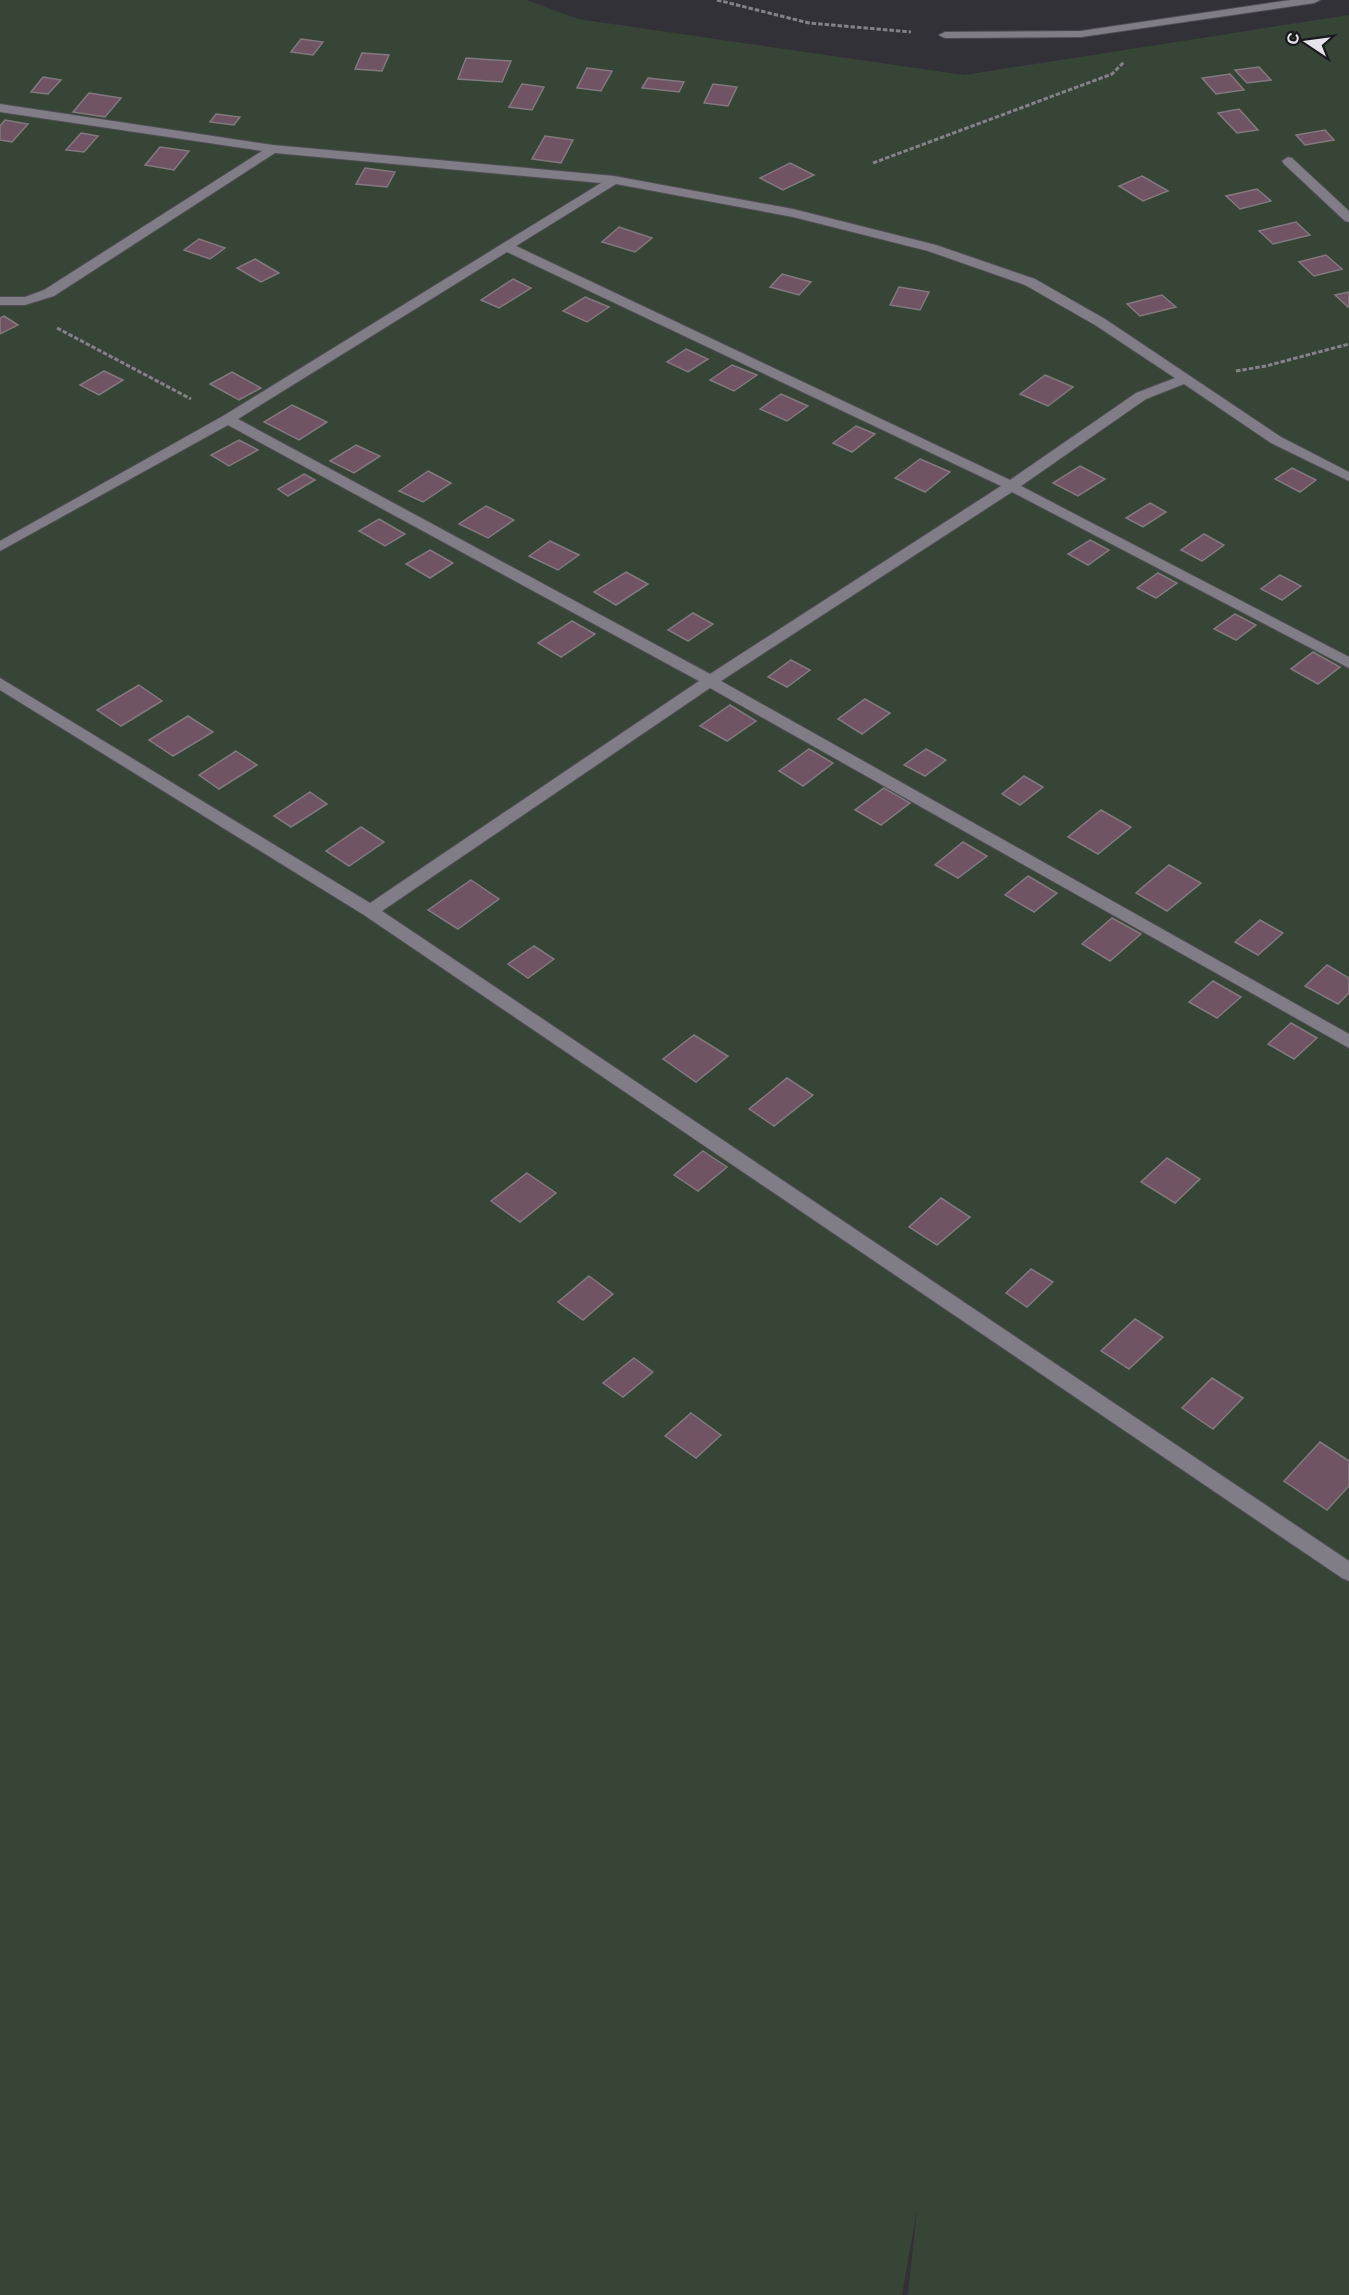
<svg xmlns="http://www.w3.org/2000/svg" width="1349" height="2295" font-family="'Work Sans',sans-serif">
<rect width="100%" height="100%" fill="#333138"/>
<!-- green -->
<polygon fill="#374537" points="0,0 527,0 578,19 964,75 1349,15 1349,2295 908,2295 917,2209 902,2295 0,2295"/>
<!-- building -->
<g fill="#705464" stroke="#82797e" stroke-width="1.5">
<polygon points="301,39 323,42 313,55 291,52"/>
<polygon points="362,53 389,55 382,71 355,69"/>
<polygon points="466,58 511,61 502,82 458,79"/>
<polygon points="1259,67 1271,80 1247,83 1235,70"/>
<polygon points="587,68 612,71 601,91 577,88"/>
<polygon points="1230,74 1244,90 1216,94 1202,78"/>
<polygon points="43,77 61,80 48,94 31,92"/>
<polygon points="648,78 684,82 679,92 642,88"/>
<polygon points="522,84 544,87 532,110 509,107"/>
<polygon points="713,84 737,87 728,106 704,103"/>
<polygon points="89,93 121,98 105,117 73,112"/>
<polygon points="1239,109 1258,130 1237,133 1218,113"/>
<polygon points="216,114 240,117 234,125 210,122"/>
<polygon points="5,120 28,124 12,142 0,140 0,126"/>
<polygon points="1325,130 1334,140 1305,145 1296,135"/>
<polygon points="81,133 98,136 84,152 66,150"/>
<polygon points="545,136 573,140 561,163 532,159"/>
<polygon points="160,147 189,151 174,170 145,165"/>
<polygon points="790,163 814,175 783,190 760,178"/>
<polygon points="365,168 395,172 387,187 356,184"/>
<polygon points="1142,176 1168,191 1143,201 1119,186"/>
<polygon points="1257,189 1271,201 1240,209 1226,196"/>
<polygon points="1296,222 1310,235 1273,244 1259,231"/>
<polygon points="619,227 652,238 635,252 602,242"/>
<polygon points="199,239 225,248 210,259 184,250"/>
<polygon points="1326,255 1342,269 1314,276 1299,262"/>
<polygon points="255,259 279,273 261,282 237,268"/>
<polygon points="782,274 811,282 799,295 770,287"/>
<polygon points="513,279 531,288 499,308 481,300"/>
<polygon points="899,287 929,292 920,310 890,305"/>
<polygon points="1349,292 1349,307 1348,307 1335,295"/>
<polygon points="1162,295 1176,307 1140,316 1127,304"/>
<polygon points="585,297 609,307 587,322 563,311"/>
<polygon points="4,316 18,325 0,334 0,318"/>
<polygon points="686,349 708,359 688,372 667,362"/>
<polygon points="732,365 757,375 734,391 710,380"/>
<polygon points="104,371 123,380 99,395 80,385"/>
<polygon points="232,372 261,388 239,400 210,384"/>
<polygon points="1045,375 1073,387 1048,406 1020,394"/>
<polygon points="781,394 808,406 787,421 760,409"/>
<polygon points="292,405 327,422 299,440 264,422"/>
<polygon points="856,426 875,434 852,452 833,443"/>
<polygon points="239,440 258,450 229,466 211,455"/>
<polygon points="356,445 380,456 354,473 330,461"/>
<polygon points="920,459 950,472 925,492 895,478"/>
<polygon points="1080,466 1105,479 1078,496 1053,483"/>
<polygon points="1292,468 1316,480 1300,492 1275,479"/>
<polygon points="428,471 451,483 423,502 399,491"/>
<polygon points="304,474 315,480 288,496 278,489"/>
<polygon points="1150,503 1166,512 1143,527 1126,518"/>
<polygon points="486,506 514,520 488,538 459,524"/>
<polygon points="379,519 405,534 385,546 359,531"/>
<polygon points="1204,534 1224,545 1202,561 1181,550"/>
<polygon points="1090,540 1109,550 1088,565 1068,554"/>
<polygon points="550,541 579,555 558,570 529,556"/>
<polygon points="430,550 453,563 430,578 406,564"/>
<polygon points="626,572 648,584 616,605 594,592"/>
<polygon points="1158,573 1177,583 1156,598 1137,588"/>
<polygon points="1280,575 1301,586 1282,600 1261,589"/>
<polygon points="693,613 713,624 688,641 668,630"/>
<polygon points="1235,614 1256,625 1236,640 1214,629"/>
<polygon points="572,621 595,634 561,657 538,643"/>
<polygon points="1313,652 1340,667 1318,684 1291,669"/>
<polygon points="791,660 810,670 787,687 768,677"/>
<polygon points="139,685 162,701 121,726 97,710"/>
<polygon points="865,699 890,713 862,734 838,719"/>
<polygon points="730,705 756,721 727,741 700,726"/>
<polygon points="188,716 213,732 173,756 149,740"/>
<polygon points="809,749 833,763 803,786 779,771"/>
<polygon points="926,749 946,760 925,776 904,765"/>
<polygon points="236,751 257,765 219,789 199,775"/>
<polygon points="1024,776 1043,787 1020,805 1002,794"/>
<polygon points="884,788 910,803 881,825 855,810"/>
<polygon points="310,792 327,804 291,827 274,816"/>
<polygon points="1101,810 1131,827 1098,854 1068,837"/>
<polygon points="361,827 384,842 349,866 326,851"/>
<polygon points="963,842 987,856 958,878 935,865"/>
<polygon points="1169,865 1201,883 1167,911 1136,893"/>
<polygon points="1028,876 1057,893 1034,912 1005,895"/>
<polygon points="471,880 499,899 458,929 428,910"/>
<polygon points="1112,918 1141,934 1110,961 1082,944"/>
<polygon points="1260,920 1283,933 1258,955 1235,942"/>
<polygon points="534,946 554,959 528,978 508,964"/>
<polygon points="1327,965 1349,978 1349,993 1338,1004 1305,986"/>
<polygon points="1213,981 1241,997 1217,1018 1189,1002"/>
<polygon points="1291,1023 1317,1038 1294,1059 1268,1044"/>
<polygon points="694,1035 728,1056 696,1082 663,1059"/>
<polygon points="787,1078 813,1095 774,1126 749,1109"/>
<polygon points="703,1151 727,1167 698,1191 674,1175"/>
<polygon points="1167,1158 1200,1179 1175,1203 1141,1182"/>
<polygon points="527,1173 556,1193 520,1222 491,1201"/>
<polygon points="941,1198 970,1217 937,1245 909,1227"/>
<polygon points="1031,1269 1053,1282 1027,1307 1006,1293"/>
<polygon points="589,1276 613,1294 583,1320 558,1302"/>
<polygon points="1135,1319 1163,1337 1129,1369 1101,1351"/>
<polygon points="634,1358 653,1372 623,1397 603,1383"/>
<polygon points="1212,1378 1243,1398 1213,1429 1182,1408"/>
<polygon points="691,1413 721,1435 696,1458 665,1436"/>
<polygon points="1320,1442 1349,1461 1349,1486 1327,1510 1284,1481"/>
</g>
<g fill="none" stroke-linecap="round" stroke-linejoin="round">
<defs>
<g id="minor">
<polygon points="1291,0 1320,0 1314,3 1081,37 945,38 939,35 945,32 1081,31"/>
<path d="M 0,104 L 273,145 L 614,176 L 793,209 L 936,245 L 1035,279 L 1105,319 L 1281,437 L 1349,472 L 1349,481 L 1271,443 L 1184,384 L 1146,399 L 1021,486 L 1349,657 L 1349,668 L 1012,492 L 721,681 L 1349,1034 L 1349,1048 L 710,688 L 382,911 L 1349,1561 L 1349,1581 L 1342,1578 L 364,915 L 0,690 L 0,678 L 370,903 L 699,681 L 228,425 L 0,551 L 0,541 L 223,416 L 601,183 L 275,153 L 54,296 L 25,305 L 0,305 L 0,297 L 25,297 L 44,290 L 262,151 L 0,112 ZM 616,184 L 793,217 L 928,251 L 1025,285 L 1095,325 L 1175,378 L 1136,393 L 1010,480 L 516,246 ZM 507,252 L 1001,486 L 710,674 L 238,419 Z"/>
<polygon points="1288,157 1292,158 1349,211 1349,222 1345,221 1284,164 1282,161"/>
</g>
</defs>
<!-- minor casing -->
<use href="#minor" stroke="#504e54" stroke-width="2"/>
<!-- path -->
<g stroke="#848288" stroke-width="3" stroke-dasharray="4.5 2" stroke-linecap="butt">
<polyline points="717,0 809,23 911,32"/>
<polyline points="873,163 1112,74 1124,62"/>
<polyline points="57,328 191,399"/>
<polyline points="1236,371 1266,366 1349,344"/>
</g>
<!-- minor -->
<use href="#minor" fill="#807d86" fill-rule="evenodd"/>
</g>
<!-- north arrow -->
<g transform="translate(1307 42) rotate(283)" stroke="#1a191d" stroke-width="4.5" paint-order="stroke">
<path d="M0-4.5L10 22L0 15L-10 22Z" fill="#e5e4e9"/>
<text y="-9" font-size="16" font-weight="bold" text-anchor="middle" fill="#e5e4e9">С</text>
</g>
</svg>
